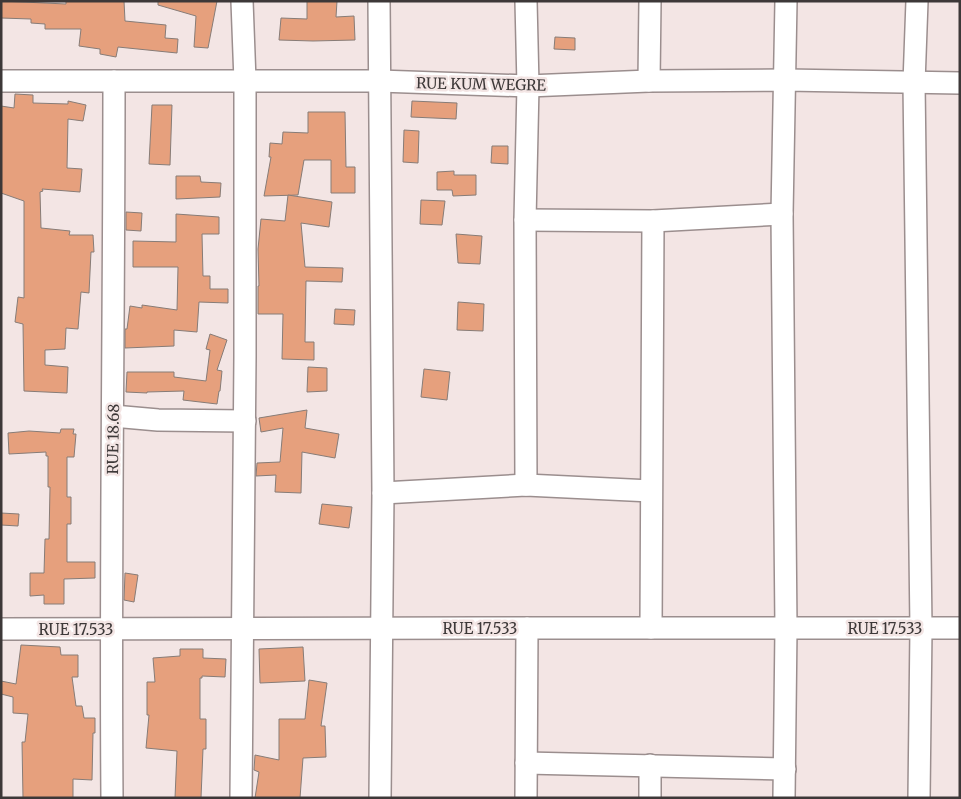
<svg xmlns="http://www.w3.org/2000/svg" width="961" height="799" font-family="Merriweather,serif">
<rect width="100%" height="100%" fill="#f3e5e4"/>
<!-- building -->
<g fill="#e6a07d" stroke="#877c77">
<polygon points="1,1 66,4 66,1 124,1 125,21 166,25 165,38 178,39 177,53 118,47 116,57 100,54 100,49 79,46 81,29 45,29 45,24 31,23 31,19 1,18"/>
<polygon points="158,1 217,1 208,48 194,47 196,16 158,5"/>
<polygon points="307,1 337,1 336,17 354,16 355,40 313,41 279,40 281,18 307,19"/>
<polygon points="555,37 575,38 575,50 554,49"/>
<polygon points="15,94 33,95 33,103 68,104 68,101 86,105 83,121 68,119 67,168 82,169 80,192 42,189 43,191 40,192 41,228 70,231 69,235 93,235 94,252 91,252 89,293 81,292 78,329 66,328 65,349 45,350 45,365 68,367 67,393 24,391 23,324 15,322 18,297 24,298 24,201 1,193 1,106 14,108"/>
<polygon points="412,101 457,103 456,119 411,117"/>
<polygon points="152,105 172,105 170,165 149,164"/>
<polygon points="308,112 345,112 346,167 355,167 355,193 331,193 331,160 304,160 298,195 264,196 271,157 269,157 270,143 282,144 283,132 308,133"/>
<polygon points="404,130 419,131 418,163 403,162"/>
<polygon points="492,146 508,146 508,164 491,163"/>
<polygon points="454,171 454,175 476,175 476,195 453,196 452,190 437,190 437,172"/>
<polygon points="176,176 200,176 201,182 221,183 220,197 176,199"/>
<polygon points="288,195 332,202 329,227 301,223 305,267 343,268 342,282 306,281 305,342 314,342 314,360 282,359 283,314 258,314 258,286 259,286 258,249 261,219 285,221"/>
<polygon points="421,200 445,201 442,225 420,224"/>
<polygon points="126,212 142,213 141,231 126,230"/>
<polygon points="176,214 219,217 219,234 202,234 203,276 210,276 210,289 228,289 228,303 199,302 197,332 174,330 174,346 125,348 125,329 127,329 130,306 142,308 142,305 177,310 178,267 133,267 133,241 176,242"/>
<polygon points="456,234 482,236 480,264 458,263"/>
<polygon points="458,302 484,304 483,331 457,330"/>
<polygon points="335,309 355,310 354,325 334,324"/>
<polygon points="210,334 227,340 217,370 222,371 220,391 219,391 217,404 183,400 184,391 147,392 147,393 126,392 127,372 174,372 174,377 206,381 210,350 206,349"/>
<polygon points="308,367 327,368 327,391 307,392"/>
<polygon points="424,369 450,372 447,400 421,397"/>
<polygon points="307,410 305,428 339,434 335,458 302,452 301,493 275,492 276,475 256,476 257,463 280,462 283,428 261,432 259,418"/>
<polygon points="61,429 74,429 73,434 76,434 74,457 67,457 67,497 71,497 71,524 67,524 67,562 95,562 95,578 64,579 64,604 44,604 44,595 30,596 30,573 44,573 45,539 49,539 50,487 48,487 48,456 46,456 46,452 9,454 8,433 29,431 60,433"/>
<polygon points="322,504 352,507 349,528 319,524"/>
<polygon points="1,513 19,514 18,526 1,525"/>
<polygon points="125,573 138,575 134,602 124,600"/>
<polygon points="21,645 60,647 61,655 78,655 78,677 72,677 76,706 82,706 84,718 95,718 95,733 93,733 92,780 73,779 73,798 23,798 22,742 25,742 28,714 13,713 13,697 1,694 1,681 16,684"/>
<polygon points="303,647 305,681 260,683 259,649"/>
<polygon points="180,649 203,649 203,658 226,659 225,677 202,676 202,678 200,678 200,719 206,719 206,749 203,749 201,798 175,798 177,751 146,748 149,715 147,715 147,682 155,682 153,658 180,656"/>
<polygon points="309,680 327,683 321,726 325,726 326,757 303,758 300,798 255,798 259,772 254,770 255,755 279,760 279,719 305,719"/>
</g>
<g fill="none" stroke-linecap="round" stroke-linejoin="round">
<defs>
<g id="minor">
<polyline points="379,1 383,493 380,798"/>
<polyline points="526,1 528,86 525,220 526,485"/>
<polyline points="917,1 914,83 921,628 919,798"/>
<polyline points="1,81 379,81 528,86 649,81 786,80 960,83"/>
<polyline points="649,81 650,1"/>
<polyline points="525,220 653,221 782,214"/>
<polyline points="113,416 158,420 245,421"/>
<polyline points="383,493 526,485 651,491"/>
<polyline points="651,628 653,221"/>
<path d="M 1,629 C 321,628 640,628 960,628"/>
<polyline points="526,763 785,769"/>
<polyline points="650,765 650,798"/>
<path d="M 112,798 C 110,559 114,320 114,81"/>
<polyline points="241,798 245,357 245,81 242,1"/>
<polyline points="526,798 527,628"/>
<polyline points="784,798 786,628 782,214 786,1"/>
</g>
</defs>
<!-- minor casing -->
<use href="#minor" stroke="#9b8e8e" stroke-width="24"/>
<!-- minor -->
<use href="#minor" stroke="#fff" stroke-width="21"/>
</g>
<g text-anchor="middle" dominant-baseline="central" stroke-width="5" stroke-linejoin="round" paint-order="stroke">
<!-- street labels -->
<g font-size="15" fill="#3d3838" stroke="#f3e5e4">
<text transform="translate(481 84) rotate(1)">RUE KUM WEGRE</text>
<text transform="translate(113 439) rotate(-89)">RUE 18.68</text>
<text x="480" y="628">RUE 17.533</text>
<text x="885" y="628">RUE 17.533</text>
<text x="76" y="629">RUE 17.533</text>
</g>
</g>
<!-- border -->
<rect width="961" height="799" fill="none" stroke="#3d3838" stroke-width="5"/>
</svg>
